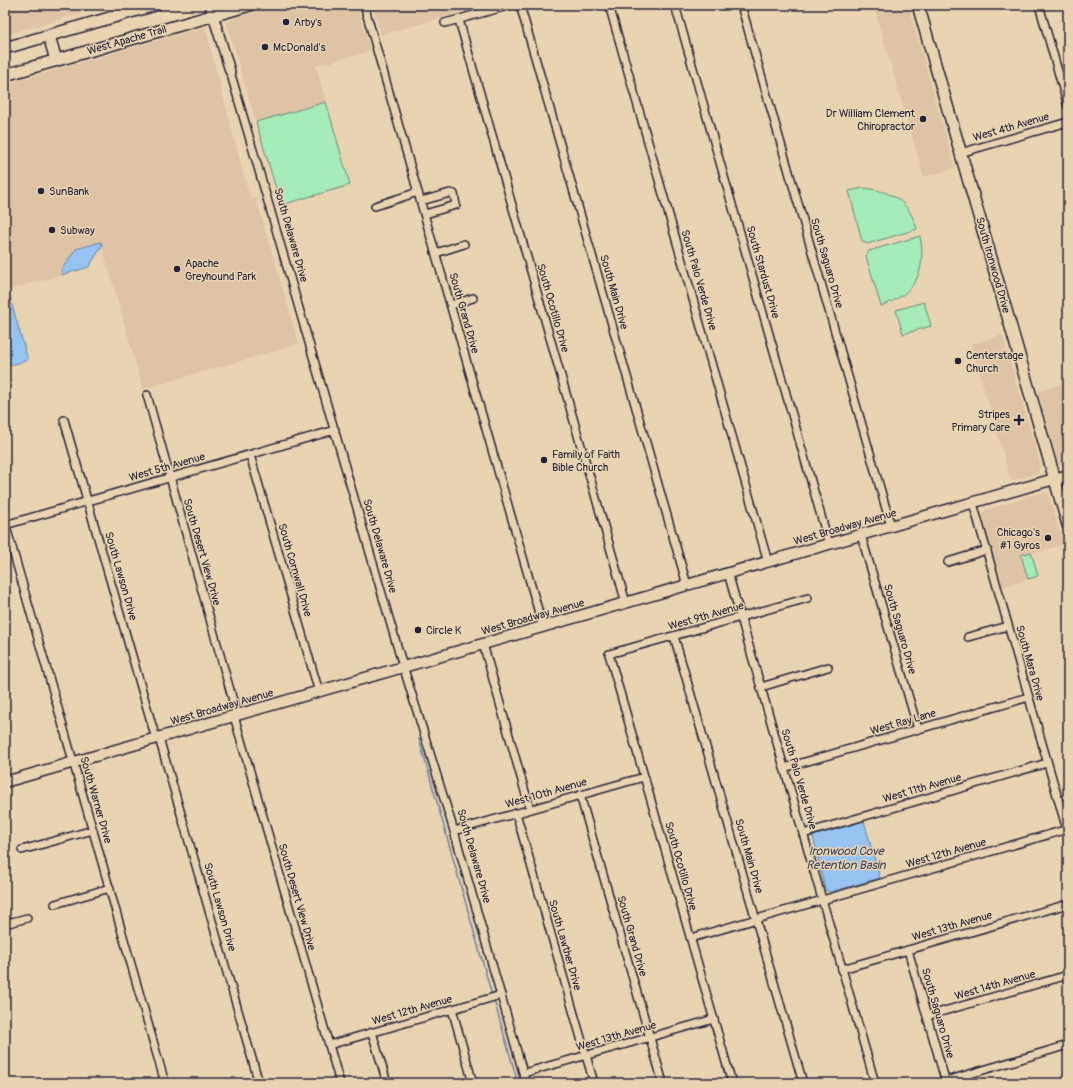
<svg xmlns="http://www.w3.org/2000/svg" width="1073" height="1088" font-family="Pangolin,sans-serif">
<rect width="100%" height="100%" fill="#e9d4b2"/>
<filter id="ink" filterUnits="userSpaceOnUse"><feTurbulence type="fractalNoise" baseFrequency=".025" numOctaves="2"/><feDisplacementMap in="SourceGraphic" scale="8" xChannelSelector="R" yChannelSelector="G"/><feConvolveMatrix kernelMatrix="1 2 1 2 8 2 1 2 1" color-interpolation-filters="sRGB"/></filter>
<g filter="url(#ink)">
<!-- built -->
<g fill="#dec3a5">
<polygon points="5,5 108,5 5,35"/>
<polygon points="281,5 357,5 370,51 316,66 326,102 256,122 227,24 230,19"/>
<polygon points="372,5 487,5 381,35"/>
<polygon points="873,5 908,5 955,168 924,177"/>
<polygon points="205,27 250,199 256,198 299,344 143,389 101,242 68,261 61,270 62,275 8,290 7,288 5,289 5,84"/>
<polygon points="1002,335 1041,466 1037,473 1011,481 971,344"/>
<polygon points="1068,382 1068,467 1067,467 1060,465 1058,462 1038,391"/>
<polygon points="1044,492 1049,495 1063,544 1032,554 1038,576 1002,587 982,516 985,510"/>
</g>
<!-- green -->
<g fill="#a6ecb9" stroke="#64877a">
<polygon points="326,102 350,185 281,205 256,122"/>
<path d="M 863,188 C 892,191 909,201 917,229 L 867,244 L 862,241 L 849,191 Z"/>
<path d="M 920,236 C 927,272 915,294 881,306 L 866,256 L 869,251 Z"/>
<polygon points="924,302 931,326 903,334 896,310"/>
<polygon points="1031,552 1038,576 1028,579 1021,555"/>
</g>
<!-- water -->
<g fill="#96c3f0" stroke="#6883a8">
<polygon points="101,242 102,246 89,267 62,275 61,270 76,249"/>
<polygon points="7,288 28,360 5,367 5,289"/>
<polygon points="864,821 880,878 830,892 825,890 813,836"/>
</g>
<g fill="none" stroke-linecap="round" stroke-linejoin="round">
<!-- stream -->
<g stroke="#6883a8" stroke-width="1.5">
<polyline points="466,12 466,9 474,5"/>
<polyline points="419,739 492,995"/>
<polyline points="494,1000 518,1083"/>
</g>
<defs>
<g id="minor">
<polyline points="364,5 543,627"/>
<polyline points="520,5 687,585"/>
<polyline points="609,5 768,562"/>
<polyline points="675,5 829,544"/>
<polyline points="741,5 891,526"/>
<polyline points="1039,5 1068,106"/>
<polyline points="459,20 626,603"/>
<polyline points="445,23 511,5"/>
<polyline points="230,71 400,656 454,831 526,1083"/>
<polyline points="960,153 1068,122"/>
<polyline points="421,201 450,193 454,194 456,205 425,214"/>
<polyline points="375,206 418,192"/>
<polyline points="436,253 464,244"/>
<polyline points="451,305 473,298"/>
<polyline points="147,395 237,715"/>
<polyline points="64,420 156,739"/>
<polyline points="250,455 319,692"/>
<polyline points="973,503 1067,830"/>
<polyline points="5,523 165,1083"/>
<polyline points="5,525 335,430"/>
<polyline points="861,535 918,729"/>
<polyline points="948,562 987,550"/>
<polyline points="728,573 875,1083"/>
<polyline points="674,636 803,1083"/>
<polyline points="968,637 1008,626"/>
<polyline points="483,644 530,809"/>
<polyline points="761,687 828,667"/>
<polyline points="234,716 340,1083"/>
<polyline points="159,738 259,1083"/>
<polyline points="784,768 1029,697"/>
<polyline points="580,795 663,1083"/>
<polyline points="516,813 594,1083"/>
<polyline points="454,831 644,777"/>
<polyline points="803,834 1047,763"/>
<polyline points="22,850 93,830"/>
<polyline points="55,904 110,888"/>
<polyline points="5,924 27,918"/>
<polyline points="691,938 1068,829"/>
<polyline points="908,950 946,1083"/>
<polyline points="842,969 1068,904"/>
<polyline points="452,1009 473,1083"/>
<polyline points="927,1016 1068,975"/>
<polyline points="372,1032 387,1083"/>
<polyline points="329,1045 501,995"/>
<polyline points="524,1073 714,1019"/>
<polyline points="946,1081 1068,1045"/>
<polyline points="732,1083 609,654 808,598"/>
</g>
<polyline id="tertiary" points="210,5 230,71"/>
<polyline id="secondary" points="5,782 1068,475"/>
<g id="primary">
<polyline points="918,5 1068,525"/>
<polyline points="49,36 56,60"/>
<polyline points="5,48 155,5"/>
<polyline points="5,75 250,5"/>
</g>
</defs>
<!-- minor casing -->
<use href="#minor" stroke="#22223b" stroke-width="10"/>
<!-- tertiary casing -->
<use href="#tertiary" stroke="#22223b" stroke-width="12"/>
<!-- secondary casing -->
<use href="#secondary" stroke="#22223b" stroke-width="13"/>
<!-- primary casing -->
<use href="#primary" stroke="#22223b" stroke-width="14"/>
<!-- minor -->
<use href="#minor" stroke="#e9d4b2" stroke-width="7"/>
<!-- tertiary -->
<use href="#tertiary" stroke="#e9d4b2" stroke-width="9"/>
<!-- secondary -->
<use href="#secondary" stroke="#e9d4b2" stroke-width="10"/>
<!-- primary -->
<use href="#primary" stroke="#e9d4b2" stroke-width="11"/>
</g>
</g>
<!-- markers -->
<g fill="#22223b" stroke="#e9d4b2" stroke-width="1.5">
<circle cx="286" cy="22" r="4"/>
<circle cx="265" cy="47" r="4"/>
<circle cx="923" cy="119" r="4"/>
<circle cx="41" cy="191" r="4"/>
<circle cx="52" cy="230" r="4"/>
<circle cx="177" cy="269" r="4"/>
<circle cx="958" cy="361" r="4"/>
<path d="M1017 414h4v4h4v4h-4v4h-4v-4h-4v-4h4z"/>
<circle cx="544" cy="460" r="4"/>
<circle cx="1048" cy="538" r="4"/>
<circle cx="418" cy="630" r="4"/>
</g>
<g text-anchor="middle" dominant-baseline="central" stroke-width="3" stroke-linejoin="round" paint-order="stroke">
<!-- poi labels -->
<g font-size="11" fill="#22223b" stroke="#e9d4b2" text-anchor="start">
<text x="294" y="22">Arby's</text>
<text x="273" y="47">McDonald's</text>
<text x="915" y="113" text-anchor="end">Dr William Clement<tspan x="915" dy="13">Chiropractor</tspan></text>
<text x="49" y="191">SunBank</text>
<text x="60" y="230">Subway</text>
<text x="185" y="263">Apache<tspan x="185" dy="13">Greyhound Park</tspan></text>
<text x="966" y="355">Centerstage<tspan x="966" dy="13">Church</tspan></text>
<text x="1010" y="414" text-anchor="end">Stripes<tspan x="1010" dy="13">Primary Care</tspan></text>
<text x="552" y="454">Family of Faith<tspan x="552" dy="13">Bible Church</tspan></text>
<text x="1040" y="532" text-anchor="end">Chicago's<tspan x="1040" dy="13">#1 Gyros</tspan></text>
<text x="426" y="630">Circle K</text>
</g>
<!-- street labels -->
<g font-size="11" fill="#22223b" stroke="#e9d4b2">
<text transform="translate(127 40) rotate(-16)">West Apache Trail</text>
<text transform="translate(1011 127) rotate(-16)">West 4th Avenue</text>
<text transform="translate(291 235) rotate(74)">South Delaware Drive</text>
<text transform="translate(827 263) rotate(74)">South Saguaro Drive</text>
<text transform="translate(993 265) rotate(74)">South Ironwood Drive</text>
<text transform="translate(763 272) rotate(74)">South Stardust Drive</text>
<text transform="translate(699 280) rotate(74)">South Palo Verde Drive</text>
<text transform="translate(614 292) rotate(74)">South Main Drive</text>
<text transform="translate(553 308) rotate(74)">South Ocotillo Drive</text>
<text transform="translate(464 313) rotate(74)">South Grand Drive</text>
<text transform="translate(167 467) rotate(-16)">West 5th Avenue</text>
<text transform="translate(845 527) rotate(-16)">West Broadway Avenue</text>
<text transform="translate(380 546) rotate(74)">South Delaware Drive</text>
<text transform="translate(202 552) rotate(74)">South Desert View Drive</text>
<text transform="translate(295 570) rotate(74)">South Cornwall Drive</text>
<text transform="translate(121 576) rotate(74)">South Lawson Drive</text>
<text transform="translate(706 616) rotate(-16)">West 9th Avenue</text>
<text transform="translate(533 617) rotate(-16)">West Broadway Avenue</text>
<text transform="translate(900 629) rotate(74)">South Saguaro Drive</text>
<text transform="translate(1030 663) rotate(74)">South Mara Drive</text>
<text transform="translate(222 707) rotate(-16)">West Broadway Avenue</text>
<text transform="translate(903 722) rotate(-16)">West Ray Lane</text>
<text transform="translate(799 779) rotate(74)">South Palo Verde Drive</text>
<text transform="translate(922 788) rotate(-16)">West 11th Avenue</text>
<text transform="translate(546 793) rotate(-16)">West 10th Avenue</text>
<text transform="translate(96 800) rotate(74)">South Warner Drive</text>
<text transform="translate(946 853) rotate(-16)">West 12th Avenue</text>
<text transform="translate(474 856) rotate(74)">South Delaware Drive</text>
<text transform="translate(749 856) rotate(74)">South Main Drive</text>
<text transform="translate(681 866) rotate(74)">South Ocotillo Drive</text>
<text transform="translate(297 897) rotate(74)">South Desert View Drive</text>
<text transform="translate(220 907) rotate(74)">South Lawson Drive</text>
<text transform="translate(952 926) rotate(-16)">West 13th Avenue</text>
<text transform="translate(632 936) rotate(74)">South Grand Drive</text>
<text transform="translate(565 945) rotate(74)">South Lawther Drive</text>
<text transform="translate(995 985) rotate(-16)">West 14th Avenue</text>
<text transform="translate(412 1010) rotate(-16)">West 12th Avenue</text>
<text transform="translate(938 1013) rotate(74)">South Saguaro Drive</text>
<text transform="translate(616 1036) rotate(-16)">West 13th Avenue</text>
</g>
<!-- water labels -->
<g font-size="12" font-style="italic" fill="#39425f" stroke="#e9d4b2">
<text x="846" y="851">Ironwood Cove<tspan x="846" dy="14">Retention Basin</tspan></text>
</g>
</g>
<!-- margin -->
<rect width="1073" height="1088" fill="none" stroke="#e9d4b2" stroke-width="20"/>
<rect x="10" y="10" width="1053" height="1068" fill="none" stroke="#22223b" stroke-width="1.5" filter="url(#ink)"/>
</svg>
